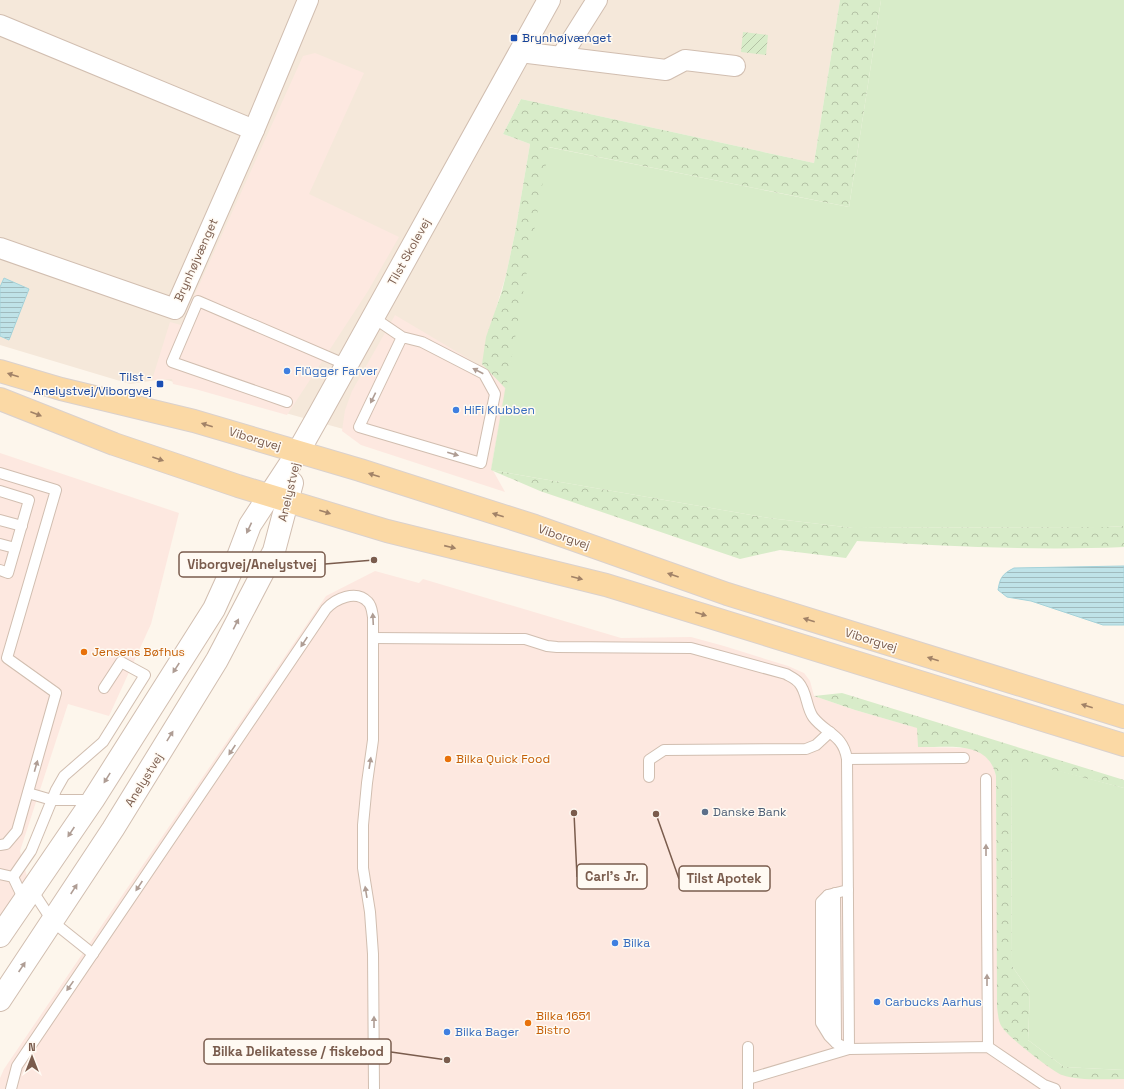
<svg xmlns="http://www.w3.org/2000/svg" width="1124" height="1089" font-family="'Space Grotesk',sans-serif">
<defs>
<pattern id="forest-crowns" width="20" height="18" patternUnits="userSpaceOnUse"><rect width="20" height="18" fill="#d8ecc9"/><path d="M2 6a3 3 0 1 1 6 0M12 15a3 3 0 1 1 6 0" fill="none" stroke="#b4c2a5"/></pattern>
<pattern id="garden-furrows" width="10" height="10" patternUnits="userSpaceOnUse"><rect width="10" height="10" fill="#d8ecc9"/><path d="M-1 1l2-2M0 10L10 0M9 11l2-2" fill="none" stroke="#b4c2a5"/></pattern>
<pattern id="water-rules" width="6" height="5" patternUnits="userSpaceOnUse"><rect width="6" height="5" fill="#bfe3e8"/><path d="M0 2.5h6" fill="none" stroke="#a0bbbe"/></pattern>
</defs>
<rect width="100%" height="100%" fill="#fdf6ec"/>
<!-- residential -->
<polygon fill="#f5e8da" points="0,0 840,0 814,163 521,99 503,134 530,144 515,233 506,275 495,312 482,364 506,389 491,470 163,379 130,384 0,345"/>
<!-- commercial -->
<g fill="#fde8e0">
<polygon points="315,53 364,73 309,194 399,237 368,291 287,415 195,389 173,384 172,379 152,380 170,322 181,325 303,56"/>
<polygon points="395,315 506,381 491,467 505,492 361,445 342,431 345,410 352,391"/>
<polygon points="0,453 179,513 151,624 109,716 68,704 20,851 29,884 0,926"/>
<polygon points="375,571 419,583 423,579 621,638 691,637 724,646 788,666 804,673 810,681 814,696 855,710 918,728 918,747 967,748 975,750 983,754 988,759 994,767 996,776 998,1016 1072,1078 1124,1079 1124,1089 0,1089 0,1078 4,1069 326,596"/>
</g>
<!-- grass -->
<g fill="#d8ecc9">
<polygon points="881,0 1124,0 1124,526 1107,527 853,528 769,518 491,470 548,147 849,207"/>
<polygon points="1011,758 1124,788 1124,1070 1064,1067 1028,1040 1030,992 1012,966"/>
</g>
<!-- forest -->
<g fill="url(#forest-crowns)">
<polygon points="840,0 881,0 849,207 549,147 506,389 482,364 486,337 502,291 506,275 515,233 530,144 503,134 521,99 814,163"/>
<path d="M 491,470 L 769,518 L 853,528 L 1107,527 L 1124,526 L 1124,547 C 1035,551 946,546 857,541 L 846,558 L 780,550 L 740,559 L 540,491 Z"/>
<path d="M 842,693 L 1124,780 L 1124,788 L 1011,759 L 1012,966 L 1030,992 L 1028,1040 L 1064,1067 L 1124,1070 L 1124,1079 C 1106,1079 1079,1081 1062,1075 C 1053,1072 1008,1037 1002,1027 C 998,1021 998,1014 997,1007 L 996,776 C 988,739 947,748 918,747 L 917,728 L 855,710 L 814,696 Z"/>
</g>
<!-- garden -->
<polygon fill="url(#garden-furrows)" points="743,32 768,35 766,55 741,52"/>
<!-- water -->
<g fill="url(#water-rules)" stroke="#a5d3da">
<polygon points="4,278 29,289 9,340 0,336 0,287"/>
<path d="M 1124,566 L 1124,625 L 1103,625 L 1031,601 L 1007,597 L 998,590 C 1000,578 1002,574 1014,568 Z"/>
</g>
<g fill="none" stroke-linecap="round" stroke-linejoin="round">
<defs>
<g id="service">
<polyline points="374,318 402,337 422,342 484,374 495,394 481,463 359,427 402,337"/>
<polyline points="287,402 172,362 198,301 347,365"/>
<polyline points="0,473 56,490 7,658 56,693 17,831 6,844 0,845"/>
<polyline points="0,491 29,500 8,573 0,570"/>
<polyline points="0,520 22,526"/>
<polyline points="0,544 15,548"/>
<path d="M 373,638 L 525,639 L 547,646 L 557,647 L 691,648 L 786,674 C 791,677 796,679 799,683 C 807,692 806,707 813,717 C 826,734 843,734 847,759 L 849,1049"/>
<polyline points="847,759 964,758"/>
<polyline points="649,777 649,760 664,750 806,749 816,745 830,732"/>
<polyline points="986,779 988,1047"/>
<polyline points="28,793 52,800 93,800"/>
<polyline points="0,874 13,877 24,900"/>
<polyline points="13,877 31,851 56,790 64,776 103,742 145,675 121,662 104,688"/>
<polyline points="32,890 53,922 93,954"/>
<polyline points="848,890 828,895 821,902 821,1023 829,1036 836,1043 849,1049"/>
<polyline points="835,893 836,1043"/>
<polyline points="828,895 829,1035"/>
<polyline points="748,1047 748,1089"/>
<polyline points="748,1079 849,1049 988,1047 1044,1085 1055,1089"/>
<path d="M 11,1089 L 17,1066 L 326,609 C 335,599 356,589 368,602 C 372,606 372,612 373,617 L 373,740 L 367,783 L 363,825 L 363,868 L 370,912 L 373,954 L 374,1089"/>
</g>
<g id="minor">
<polyline points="0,25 254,130"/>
<polyline points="520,52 666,70 685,60 735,66"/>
<polyline points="561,57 597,0"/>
<polyline points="0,248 175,309 254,130 308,0"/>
</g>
<g id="tertiary">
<polyline points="0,936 93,800 214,609 239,554 250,525 298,452 320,413 549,0"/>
<polyline points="0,1000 113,829 217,660 274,551 292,483"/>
</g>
<g id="primary">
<polyline points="0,371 61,389 194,421 360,470 535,526 727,594 1124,717"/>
<polyline points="0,399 114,444 238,486 387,531 606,585 1124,745"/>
</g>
</defs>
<!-- service casing -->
<use href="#service" stroke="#d1beb0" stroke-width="12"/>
<!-- minor casing -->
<use href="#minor" stroke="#d1beb0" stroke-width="22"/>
<!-- tertiary casing -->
<use href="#tertiary" stroke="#d1beb0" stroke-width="24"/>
<!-- primary casing -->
<use href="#primary" stroke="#dad1cd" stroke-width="24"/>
<!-- service -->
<use href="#service" stroke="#fff" stroke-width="10"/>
<!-- minor -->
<use href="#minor" stroke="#fff" stroke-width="20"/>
<!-- tertiary -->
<use href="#tertiary" stroke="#fff" stroke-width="22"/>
<!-- primary -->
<use href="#primary" stroke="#fbd9a5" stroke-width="22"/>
</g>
<!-- one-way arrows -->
<defs><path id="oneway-solid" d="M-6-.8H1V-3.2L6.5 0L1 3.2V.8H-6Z"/></defs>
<g fill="#af9d94">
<use href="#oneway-solid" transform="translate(478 371) rotate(-153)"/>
<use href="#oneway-solid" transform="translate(373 398) rotate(116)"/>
<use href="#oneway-solid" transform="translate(453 454) rotate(16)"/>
<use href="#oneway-solid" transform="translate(249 528) rotate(115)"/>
<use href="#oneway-solid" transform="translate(373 619) rotate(-93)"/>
<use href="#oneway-solid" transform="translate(236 624) rotate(-63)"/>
<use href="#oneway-solid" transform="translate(304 642) rotate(124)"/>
<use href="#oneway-solid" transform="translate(176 668) rotate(123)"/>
<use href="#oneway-solid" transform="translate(170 736) rotate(-58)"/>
<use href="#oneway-solid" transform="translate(232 750) rotate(124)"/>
<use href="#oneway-solid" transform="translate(370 763) rotate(-81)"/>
<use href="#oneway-solid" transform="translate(36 766) rotate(-74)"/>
<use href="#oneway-solid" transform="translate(107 778) rotate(122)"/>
<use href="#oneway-solid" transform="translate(71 832) rotate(124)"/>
<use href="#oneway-solid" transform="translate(986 850) rotate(-90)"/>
<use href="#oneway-solid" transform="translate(139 886) rotate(124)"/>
<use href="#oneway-solid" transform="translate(74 889) rotate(-57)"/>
<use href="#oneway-solid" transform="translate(366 892) rotate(-99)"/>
<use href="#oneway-solid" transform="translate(22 967) rotate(-56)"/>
<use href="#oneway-solid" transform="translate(987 980) rotate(-90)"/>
<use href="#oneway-solid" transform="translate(70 986) rotate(125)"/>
<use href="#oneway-solid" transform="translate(374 1022) rotate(-90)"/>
</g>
<g fill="#a18267">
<use href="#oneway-solid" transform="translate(13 375) rotate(-163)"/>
<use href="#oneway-solid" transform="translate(36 414) rotate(21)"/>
<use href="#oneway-solid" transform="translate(207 425) rotate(-163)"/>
<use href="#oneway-solid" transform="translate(158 459) rotate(19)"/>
<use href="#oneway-solid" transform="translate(374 475) rotate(-162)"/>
<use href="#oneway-solid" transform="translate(325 512) rotate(17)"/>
<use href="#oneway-solid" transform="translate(498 515) rotate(-162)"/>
<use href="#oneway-solid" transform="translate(450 547) rotate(13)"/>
<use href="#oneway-solid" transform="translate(673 575) rotate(-161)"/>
<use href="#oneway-solid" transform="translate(577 578) rotate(14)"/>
<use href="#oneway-solid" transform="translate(701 614) rotate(17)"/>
<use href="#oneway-solid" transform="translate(809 620) rotate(-163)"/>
<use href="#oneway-solid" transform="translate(933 659) rotate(-163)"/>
<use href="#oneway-solid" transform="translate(1087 706) rotate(-163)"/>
</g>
<!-- markers -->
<g fill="#1a4fb4" stroke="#fffaf3" stroke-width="1.5">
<rect x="510" y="34" width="8" height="8" rx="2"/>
<rect x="156" y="380" width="8" height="8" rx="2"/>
</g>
<g fill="#3f7fe0" stroke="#fffaf3" stroke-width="1.5">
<circle cx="287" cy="371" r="4"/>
<circle cx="456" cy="410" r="4"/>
<circle cx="615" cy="943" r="4"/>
<circle cx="877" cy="1002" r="4"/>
<circle cx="447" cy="1032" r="4"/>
</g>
<g fill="#e8710a" stroke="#fffaf3" stroke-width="1.5">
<circle cx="84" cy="652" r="4"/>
<circle cx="448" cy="759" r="4"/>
<circle cx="528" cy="1023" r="4"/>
</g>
<circle fill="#5c6f8a" stroke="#fffaf3" stroke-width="1.5" cx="705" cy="812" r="4"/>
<g text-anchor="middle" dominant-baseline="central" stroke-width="3" stroke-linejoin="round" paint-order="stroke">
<!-- transit labels -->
<g font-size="12" fill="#164399" stroke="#fffaf3" text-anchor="start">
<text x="522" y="38">Brynhøjvænget</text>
<text x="152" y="377" text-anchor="end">Tilst -<tspan x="152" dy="14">Anelystvej/Viborgvej</tspan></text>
</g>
<!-- street labels -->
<g font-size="12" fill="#7a5c4d" stroke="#fffaf3">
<text transform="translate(409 252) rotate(-61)">Tilst Skolevej</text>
<text transform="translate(196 260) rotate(-66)">Brynhøjvænget</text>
<text transform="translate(255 439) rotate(17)">Viborgvej</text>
<text transform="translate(289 492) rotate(-77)">Anelystvej</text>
<text transform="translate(564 537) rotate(19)">Viborgvej</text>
<text transform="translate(871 640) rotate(17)">Viborgvej</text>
<text transform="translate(144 780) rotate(-58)">Anelystvej</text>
</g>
<!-- shop labels -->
<g font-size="12" fill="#366cbe" stroke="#fffaf3" text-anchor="start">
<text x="295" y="371">Flügger Farver</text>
<text x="464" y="410">HiFi Klubben</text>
<text x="623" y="943">Bilka</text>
<text x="885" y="1002">Carbucks Aarhus</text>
<text x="455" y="1032">Bilka Bager</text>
</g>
<!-- food labels -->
<g font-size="12" fill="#c56008" stroke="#fffaf3" text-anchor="start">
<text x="92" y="652">Jensens Bøfhus</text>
<text x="456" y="759">Bilka Quick Food</text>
<text x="536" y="1016">Bilka 1651<tspan x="536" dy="14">Bistro</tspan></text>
</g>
<!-- service labels -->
<g font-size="12" fill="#4e5e75" stroke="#fffaf3" text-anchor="start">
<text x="713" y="812">Danske Bank</text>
</g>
</g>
<!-- callouts -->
<path fill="none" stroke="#7a5c4d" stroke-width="1.5" d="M374 560L325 564M574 813L577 877M656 814L679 879M447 1060L391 1052"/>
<g fill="#7a5c4d" stroke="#fffaf3" stroke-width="1.5">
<circle cx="374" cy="560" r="4"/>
<circle cx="574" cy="813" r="4"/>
<circle cx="656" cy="814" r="4"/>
<circle cx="447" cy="1060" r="4"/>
</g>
<g fill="#fffaf3" stroke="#7a5c4d" stroke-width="1.5">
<rect x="179" y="552" width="146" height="25" rx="4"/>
<rect x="577" y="864" width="70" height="25" rx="4"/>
<rect x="679" y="866" width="91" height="25" rx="4"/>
<rect x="204" y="1039" width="187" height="25" rx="4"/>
</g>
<g font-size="13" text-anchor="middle" font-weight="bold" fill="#7a5c4d">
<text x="252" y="569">Viborgvej/Anelystvej</text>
<text x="612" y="881">Carl's Jr.</text>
<text x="724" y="883">Tilst Apotek</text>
<text x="298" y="1056">Bilka Delikatesse / fiskebod</text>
</g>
<!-- north arrow -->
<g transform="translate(32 1057)" stroke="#fffaf3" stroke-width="3" paint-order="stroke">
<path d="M0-3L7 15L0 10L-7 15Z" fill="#7a5c4d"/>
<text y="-6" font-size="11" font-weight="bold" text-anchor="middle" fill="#7a5c4d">N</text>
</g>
</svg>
